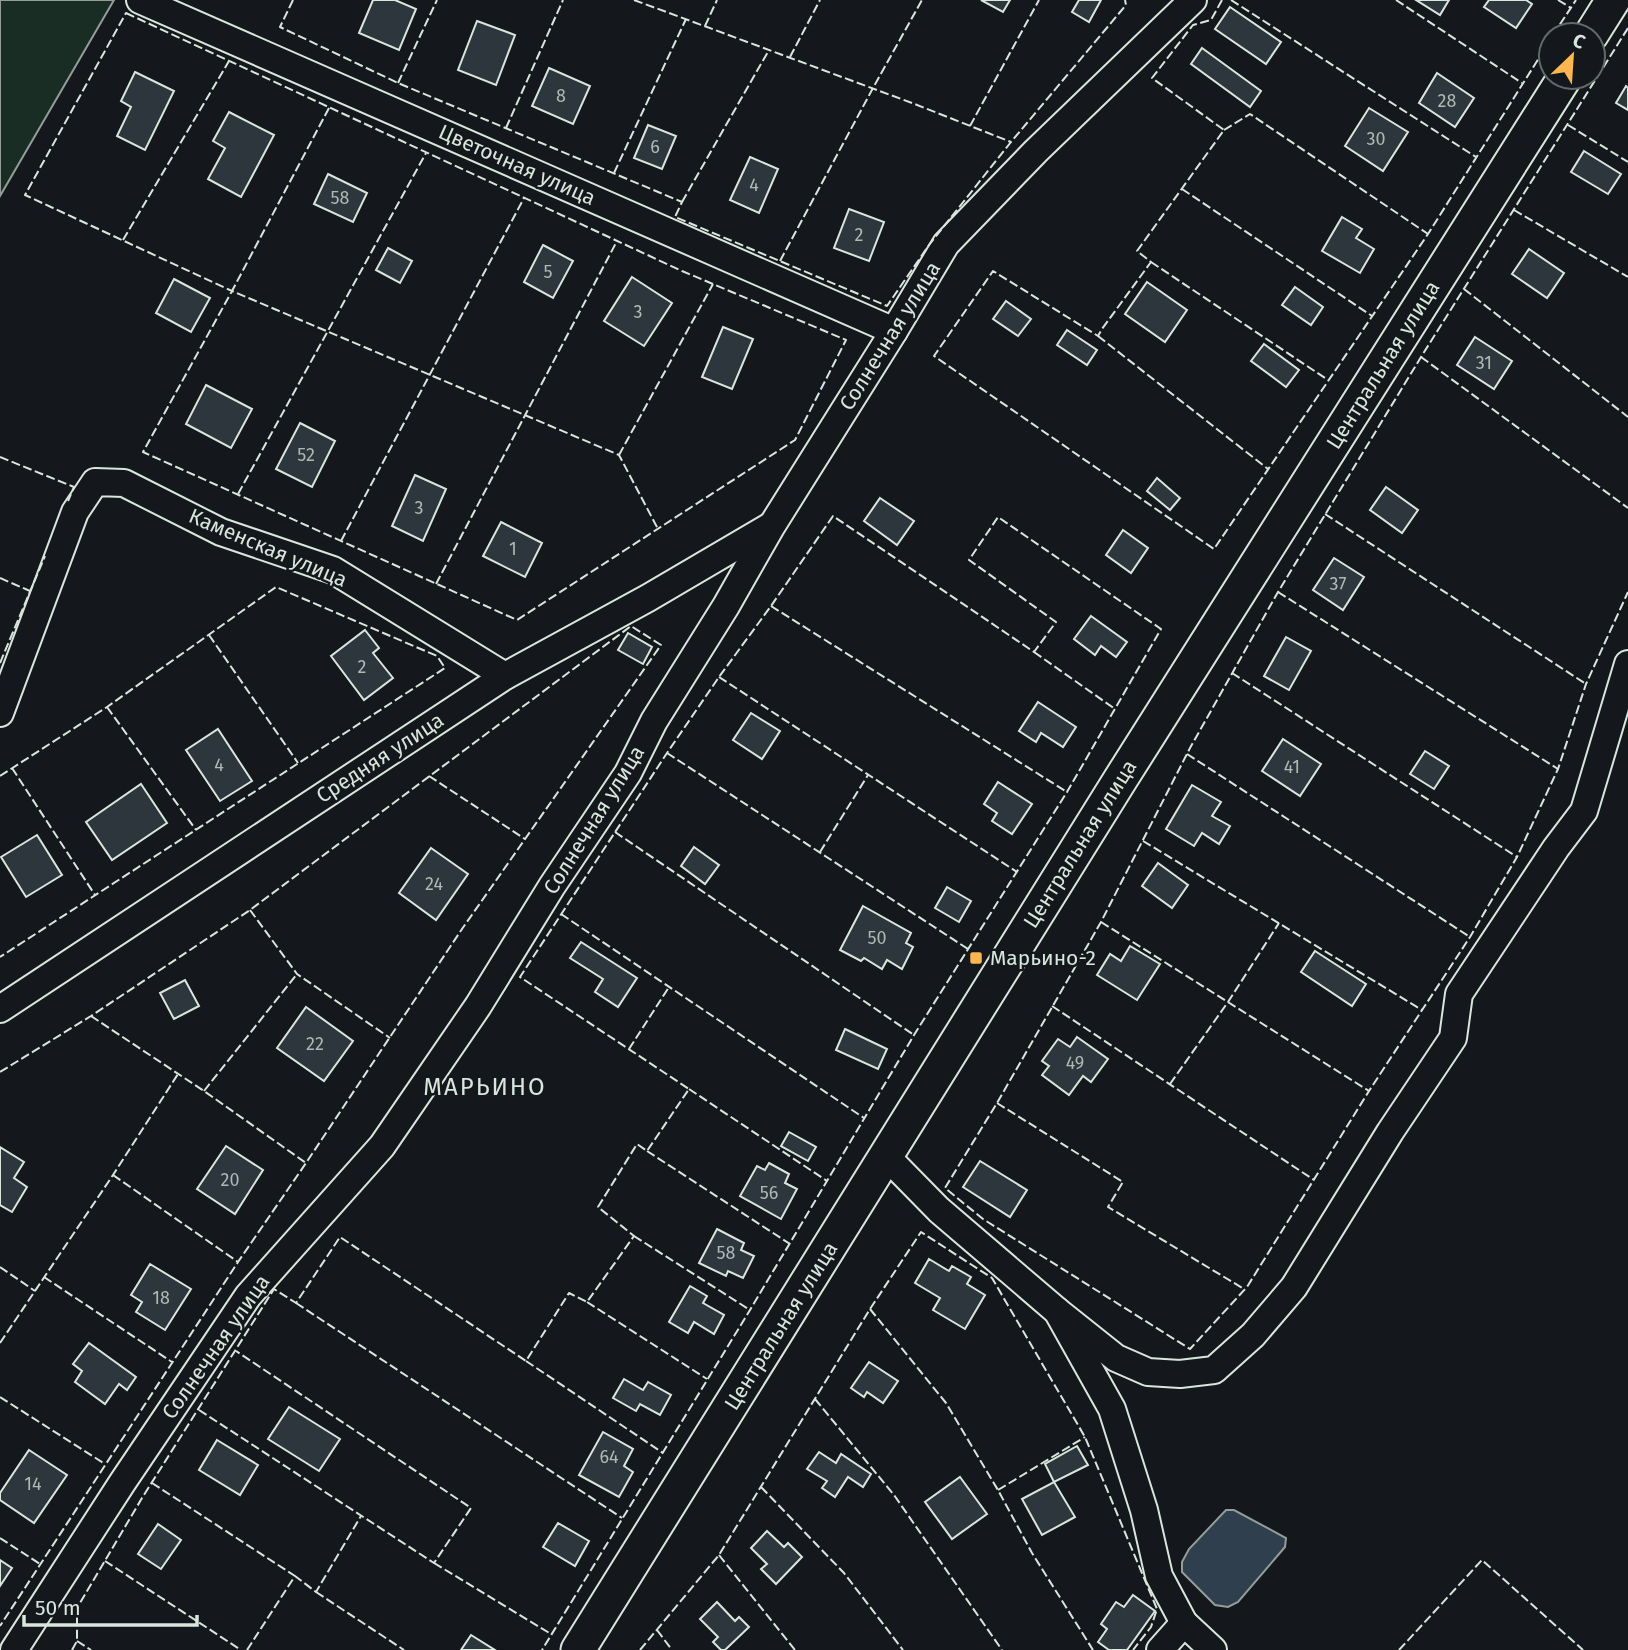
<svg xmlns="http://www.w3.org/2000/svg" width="1628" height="1650" font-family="'Fira Sans',sans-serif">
<rect width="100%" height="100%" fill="#14181c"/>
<!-- green -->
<polygon fill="#1a2d24" stroke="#939e99" stroke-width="2" points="0,0 114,0 0,196"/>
<!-- water -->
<polygon fill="#2f3f4d" stroke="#939e99" stroke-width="2" points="1226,1510 1234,1510 1286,1538 1285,1547 1238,1602 1228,1607 1215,1605 1182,1572 1182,1562 1189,1549"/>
<!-- building -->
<g fill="#2c363c" stroke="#d8e6dc" stroke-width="2">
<polygon points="373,0 395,0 416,9 399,50 359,33"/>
<polygon points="981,0 1010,0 1003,12"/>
<polygon points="1079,0 1101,0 1089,22 1072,12"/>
<polygon points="1416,0 1449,0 1440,15"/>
<polygon points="1489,0 1526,0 1532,4 1516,28 1484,7"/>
<polygon points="1230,7 1281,42 1266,64 1215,29"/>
<polygon points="477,21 515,35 496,85 458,70"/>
<polygon points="1202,48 1261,91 1250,107 1191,64"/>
<polygon points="549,68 590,86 573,124 532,106"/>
<polygon points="135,72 174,91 145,150 117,136 131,107 121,101"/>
<polygon points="1437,73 1474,98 1455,127 1419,103"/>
<polygon points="1626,86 1628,88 1628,110 1616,103"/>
<polygon points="1369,108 1408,132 1383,171 1345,146"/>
<polygon points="229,112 274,135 241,197 208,179 225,148 213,141"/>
<polygon points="648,125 676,136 662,169 634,158"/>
<polygon points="1584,151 1621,174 1608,194 1571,172"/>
<polygon points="750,157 778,169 759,213 730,200"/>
<polygon points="328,174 367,193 353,222 314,204"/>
<polygon points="849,209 884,222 869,261 834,248"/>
<polygon points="1342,217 1362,229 1356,238 1374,249 1360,273 1322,251"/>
<polygon points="543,245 573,261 553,298 524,282"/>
<polygon points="388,248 412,261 400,283 376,270"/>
<polygon points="1529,249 1564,273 1547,298 1512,274"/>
<polygon points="632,277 672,303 644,346 604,321"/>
<polygon points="174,279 210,298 191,332 156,313"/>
<polygon points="1147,282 1187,310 1165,342 1125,314"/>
<polygon points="1295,287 1323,307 1311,325 1282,305"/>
<polygon points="1006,301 1031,319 1018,336 993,319"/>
<polygon points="723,327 753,339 732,389 702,377"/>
<polygon points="1067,330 1097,350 1087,365 1057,345"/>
<polygon points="1475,337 1512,361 1494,389 1457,365"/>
<polygon points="1264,344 1299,370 1286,387 1251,361"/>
<polygon points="206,385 252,409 231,448 186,424"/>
<polygon points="300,423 335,441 312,487 276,469"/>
<polygon points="415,475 446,489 423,541 392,526"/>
<polygon points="1157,478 1180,498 1170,510 1147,491"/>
<polygon points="1386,487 1418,510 1402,533 1370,510"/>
<polygon points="880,498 914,521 897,545 864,521"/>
<polygon points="501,522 542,543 525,577 483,556"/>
<polygon points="1123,530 1148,548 1131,573 1106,555"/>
<polygon points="1334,558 1364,577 1343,610 1313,590"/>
<polygon points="1091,616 1127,642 1116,657 1101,646 1095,655 1074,639"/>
<polygon points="365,630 379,648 373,653 393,678 364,700 331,656"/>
<polygon points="628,633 652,647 643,664 618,650"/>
<polygon points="1286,637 1311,651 1289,690 1264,676"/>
<polygon points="1038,702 1076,727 1063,747 1041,733 1036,742 1019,731"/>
<polygon points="751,713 780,731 762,759 733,740"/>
<polygon points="218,729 252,781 220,801 186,750"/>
<polygon points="1283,739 1321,764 1300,796 1262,771"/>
<polygon points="1425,751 1449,766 1434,789 1410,774"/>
<polygon points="998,782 1032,804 1012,834 992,821 997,813 984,804"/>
<polygon points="141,784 167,823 112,860 86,822"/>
<polygon points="1192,785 1221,802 1212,816 1230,826 1219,844 1202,833 1194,846 1166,829"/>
<polygon points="37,835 62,875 26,897 1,857"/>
<polygon points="694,847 719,865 705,884 681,866"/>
<polygon points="431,848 468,874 436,920 399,893"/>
<polygon points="1158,863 1188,885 1172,908 1142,886"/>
<polygon points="947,887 971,901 959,922 935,908"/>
<polygon points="863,906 911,933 906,943 913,947 902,969 887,960 882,969 864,958 861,961 840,950"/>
<polygon points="581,942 637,978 618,1007 595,992 603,979 570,958"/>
<polygon points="1130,946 1160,964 1137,1000 1097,975 1110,954 1121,961"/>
<polygon points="1315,951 1366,984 1352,1006 1301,972"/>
<polygon points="185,980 199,1006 174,1019 160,993"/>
<polygon points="306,1007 353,1041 324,1081 277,1048"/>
<polygon points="845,1029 887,1049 878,1069 836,1050"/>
<polygon points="1077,1037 1108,1059 1091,1082 1083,1076 1069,1095 1042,1075 1049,1066 1042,1061 1058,1039 1070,1047"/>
<polygon points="789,1132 816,1147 808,1161 781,1146"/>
<polygon points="226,1146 263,1170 235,1214 197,1189"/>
<polygon points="0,1147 24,1162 14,1178 27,1187 12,1212 0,1205"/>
<polygon points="980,1161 1027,1190 1010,1217 963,1187"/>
<polygon points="769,1163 789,1174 785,1183 797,1189 781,1219 740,1196 757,1166 765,1170"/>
<polygon points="717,1229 744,1243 741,1250 754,1256 743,1278 728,1271 726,1276 699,1263"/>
<polygon points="929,1259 949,1271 952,1266 971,1277 967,1284 985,1295 965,1329 933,1310 940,1298 915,1283"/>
<polygon points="150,1264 191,1289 165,1330 136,1312 142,1302 131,1295"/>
<polygon points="690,1286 707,1296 703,1303 724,1315 714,1334 694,1322 688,1333 669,1322"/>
<polygon points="89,1343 136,1377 127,1390 119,1384 105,1404 75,1382 82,1371 73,1364"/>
<polygon points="869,1362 898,1381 883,1403 867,1392 864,1397 851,1388"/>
<polygon points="624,1379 643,1390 648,1382 671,1395 660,1415 640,1404 636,1411 613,1398"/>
<polygon points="289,1407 340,1439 319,1471 268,1439"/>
<polygon points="603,1432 633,1449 624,1466 633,1472 619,1497 579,1475"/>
<polygon points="217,1440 258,1465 240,1495 199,1470"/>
<polygon points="1077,1446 1088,1465 1054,1482 1045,1464"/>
<polygon points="29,1450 67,1475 34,1523 0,1500 0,1493"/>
<polygon points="819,1452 836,1463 841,1454 871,1474 863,1487 848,1477 835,1497 822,1488 827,1481 807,1469"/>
<polygon points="960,1477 987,1514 952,1539 925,1502"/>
<polygon points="1054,1482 1075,1517 1042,1535 1022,1499"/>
<polygon points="558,1523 589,1541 575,1566 543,1547"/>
<polygon points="158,1524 181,1540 161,1569 138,1554"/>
<polygon points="767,1531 784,1547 788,1543 802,1557 776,1584 761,1569 767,1564 751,1548"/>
<polygon points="0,1560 12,1568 0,1586"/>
<polygon points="1133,1595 1155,1611 1127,1650 1109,1650 1098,1642 1107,1629 1101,1624 1116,1602 1124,1607"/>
<polygon points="717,1602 735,1621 739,1617 749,1627 725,1650 721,1650 713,1642 718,1637 700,1619"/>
<polygon points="471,1635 495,1650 461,1650"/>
</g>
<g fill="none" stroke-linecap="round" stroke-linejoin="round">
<defs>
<g id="minor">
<polyline points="140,0 894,331"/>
<polyline points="0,713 75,512 95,482 124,483 221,532 333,570 505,676"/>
<polyline points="0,1009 505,676 648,598 769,527"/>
<polyline points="886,1156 939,1210 1057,1311 1112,1409 1144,1510 1159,1576 1184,1623 1213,1650"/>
<polyline points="1057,1311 1116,1358 1148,1372 1180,1374 1214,1370 1253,1335 1294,1287 1390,1132 1453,1038 1459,994 1556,848 1584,811 1628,664"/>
<polyline points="14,1650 122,1483 248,1296 382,1146 478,1006 552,886 628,773 654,721 726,606 771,527 894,331 946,244 1036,151 1193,0"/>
<polyline points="1160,1650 1184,1623"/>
</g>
<g id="major">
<polyline points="1591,35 1613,0"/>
<polyline points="578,1650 1120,780 1565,77"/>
</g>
</defs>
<!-- minor casing -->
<use href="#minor" stroke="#d8e6dc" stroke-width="30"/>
<!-- major casing -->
<use href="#major" stroke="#d8e6dc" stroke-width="37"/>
<!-- minor -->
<use href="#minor" stroke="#14181c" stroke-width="26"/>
<!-- major -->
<use href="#major" stroke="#14181c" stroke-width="33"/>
<!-- fence -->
<g stroke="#d8e6dc" stroke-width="2" stroke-dasharray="9 3.5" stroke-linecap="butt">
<polyline points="293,0 280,27 398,83 682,202 675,217 887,306 929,245 1011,142 1126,5 1125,0"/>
<polyline points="634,0 912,103 1011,142"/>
<polyline points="1222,0 1211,20 1193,25 1152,78 1224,130 1137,251 1151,262 1102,329 1098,336 993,271 934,356 1214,549 1428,234 1551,39"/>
<polyline points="1231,0 1476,157"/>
<polyline points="1396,0 1522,83"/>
<polyline points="1558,0 1571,8"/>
<polygon points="126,13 682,271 846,340 795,440 517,620 143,452 232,291 25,195"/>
<polyline points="705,26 717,0"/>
<polyline points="1628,28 1421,357 1278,592 1190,748 1101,922 997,1103 945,1188 983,1219 1190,1349 1247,1287 1369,1091 1470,937 1517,857 1558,769 1586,684 1628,592"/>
<polyline points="1553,35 1576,0"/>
<polyline points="790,57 820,0"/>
<polyline points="398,83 437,0"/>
<polyline points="329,108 232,291 619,455 658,529"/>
<polyline points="1568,125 1628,162"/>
<polyline points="970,126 1039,0"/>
<polyline points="506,128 563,0"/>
<polyline points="1224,130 1250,114 1428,234"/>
<polyline points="614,173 686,19"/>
<polyline points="1182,189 1372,316"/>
<polyline points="682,202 769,50"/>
<polyline points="1514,210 1628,277"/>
<polyline points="123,240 229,61"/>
<polyline points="780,261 873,88 922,0"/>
<polyline points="1151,262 1328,380"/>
<polyline points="1464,289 1628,417"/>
<polyline points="1098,336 1268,469"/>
<polyline points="1421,357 1628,508"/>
<polyline points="619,455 713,284"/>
<polyline points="0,457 74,487 68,501"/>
<polyline points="238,494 426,153"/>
<polyline points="1325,514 1586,684"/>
<polyline points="341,541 524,198"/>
<polyline points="0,578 30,591"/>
<polyline points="436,584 617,241"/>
<polyline points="1278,592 1558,769"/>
<polyline points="771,606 1067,792"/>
<polyline points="209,635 298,763"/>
<polyline points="1034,652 1115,709"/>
<polyline points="0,663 45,556"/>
<polyline points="1232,673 1517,857"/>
<polyline points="719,677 1017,872"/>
<polyline points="107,707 196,830"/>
<polyline points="667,753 968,949"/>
<polyline points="1187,754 1470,937"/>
<polyline points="12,768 95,895"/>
<polyline points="0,776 107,707 276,587 437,656 445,668 0,957"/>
<polyline points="429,776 525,839"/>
<polyline points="615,832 914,1035"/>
<polyline points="1143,841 1422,1010"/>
<polyline points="820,852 868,775"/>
<polyline points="250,910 297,974 390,1038"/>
<polyline points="561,914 864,1118"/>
<polyline points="1101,922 1369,1091"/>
<polyline points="1052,1006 1314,1180"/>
<polyline points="91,1016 204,1091 306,1163"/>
<polyline points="629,1049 669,987"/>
<polyline points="0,1072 91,1016 250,910 631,626 661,645 462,929 306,1163 238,1262 0,1626"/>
<polyline points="1170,1084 1228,1002 1279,923"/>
<polyline points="689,1089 827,1181"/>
<polyline points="204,1091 297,974"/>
<polyline points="997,1103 1123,1182 1108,1207 1244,1289"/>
<polyline points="647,1151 790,1244"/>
<polyline points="113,1175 238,1262"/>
<polyline points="634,1236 750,1310"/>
<polyline points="0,1267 35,1291"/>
<polyline points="44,1277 172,1362"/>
<polyline points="587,1302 707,1379"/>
<polyline points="296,1303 622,1518"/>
<polyline points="870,1309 946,1403 998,1490 1032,1553 1093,1650"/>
<polyline points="0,1343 113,1175 178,1074"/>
<polyline points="526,1361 663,1453"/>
<polyline points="0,1397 105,1464"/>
<polyline points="815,1399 894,1495 1002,1650"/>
<polyline points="199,1410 434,1563 471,1508 236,1351"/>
<polyline points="152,1483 295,1576"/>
<polyline points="761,1487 844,1573 903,1650"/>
<polyline points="998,1490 1085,1437"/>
<polyline points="0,1538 40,1564"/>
<polyline points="719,1555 795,1650"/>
<polyline points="105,1561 241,1650"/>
<polyline points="434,1563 551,1634"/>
<polyline points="316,1592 404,1650"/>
<polyline points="657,1630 672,1650"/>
<polyline points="77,1641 91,1650"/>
<polyline points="72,1650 77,1641 77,1608 142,1498 274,1289 296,1303 340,1237 526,1361 569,1293 587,1302 634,1236 598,1207 637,1144 647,1151 689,1089 520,977 667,753 719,677 771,606 833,516 1034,652 1056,622 969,560 998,517 1161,629 1067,792 914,1035 750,1310 542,1650"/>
<polyline points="247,1650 295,1576 316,1592 361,1516"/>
<polyline points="640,1650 719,1555 870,1309 921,1232 992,1278 1085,1437 1157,1609 1151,1627 1133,1650"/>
<polyline points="1399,1650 1482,1560 1583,1650"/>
</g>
</g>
<!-- markers -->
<rect fill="#ffb74d" stroke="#14181c" stroke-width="2.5" x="969" y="951" width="14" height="14" rx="3.5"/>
<g text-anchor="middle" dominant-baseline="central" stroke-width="5" stroke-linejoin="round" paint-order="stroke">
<!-- number labels -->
<g font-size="18" fill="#adbab4">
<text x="561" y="96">8</text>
<text x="1447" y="101">28</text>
<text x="1376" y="139">30</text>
<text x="655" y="147">6</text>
<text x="754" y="185">4</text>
<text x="340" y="198">58</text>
<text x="859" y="235">2</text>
<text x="548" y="272">5</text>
<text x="638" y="312">3</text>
<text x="1484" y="363">31</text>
<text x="306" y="455">52</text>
<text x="419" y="508">3</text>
<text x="513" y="549">1</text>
<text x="1338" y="584">37</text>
<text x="362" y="667">2</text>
<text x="219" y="765">4</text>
<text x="1292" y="767">41</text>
<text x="434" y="884">24</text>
<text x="877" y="938">50</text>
<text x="315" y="1044">22</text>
<text x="1075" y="1063">49</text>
<text x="230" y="1180">20</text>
<text x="769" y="1193">56</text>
<text x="726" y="1253">58</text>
<text x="161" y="1298">18</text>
<text x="609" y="1457">64</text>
<text x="33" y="1484">14</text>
</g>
<!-- street labels -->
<g font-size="21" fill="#d8e6dc" stroke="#14181c">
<text transform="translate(517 165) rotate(24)">Цветочная улица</text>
<text transform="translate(890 336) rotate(-58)">Солнечная улица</text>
<text transform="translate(1383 365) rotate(-58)">Центральная улица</text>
<text transform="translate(268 548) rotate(23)">Каменская улица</text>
<text transform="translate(380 758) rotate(-33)">Средняя улица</text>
<text transform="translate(594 820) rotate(-58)">Солнечная улица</text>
<text transform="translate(1080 844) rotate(-58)">Центральная улица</text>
<text transform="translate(781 1326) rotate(-58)">Центральная улица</text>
<text transform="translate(216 1347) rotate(-55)">Солнечная улица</text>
</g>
<!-- poi labels -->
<g font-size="21" fill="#d8e6dc" stroke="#14181c" text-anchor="start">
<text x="990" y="958">Марьино-2</text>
</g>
<!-- quarter labels -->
<g font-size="24" letter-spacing="2" fill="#d8e6dc" stroke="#14181c">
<text x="485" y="1087">МАРЬИНО</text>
</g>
</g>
<!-- north arrow -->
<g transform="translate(1572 56) rotate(25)"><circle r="33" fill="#14181c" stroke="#626a69" stroke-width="2"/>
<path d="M0-5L12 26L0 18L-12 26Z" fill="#ffb74d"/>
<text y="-10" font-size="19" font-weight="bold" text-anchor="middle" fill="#d8e6dc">С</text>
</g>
<!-- scale -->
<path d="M24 1615v10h173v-10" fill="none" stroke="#d8e6dc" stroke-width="3.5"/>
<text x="35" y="1615" font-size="21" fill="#d8e6dc" stroke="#14181c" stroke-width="5" paint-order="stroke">50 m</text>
</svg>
